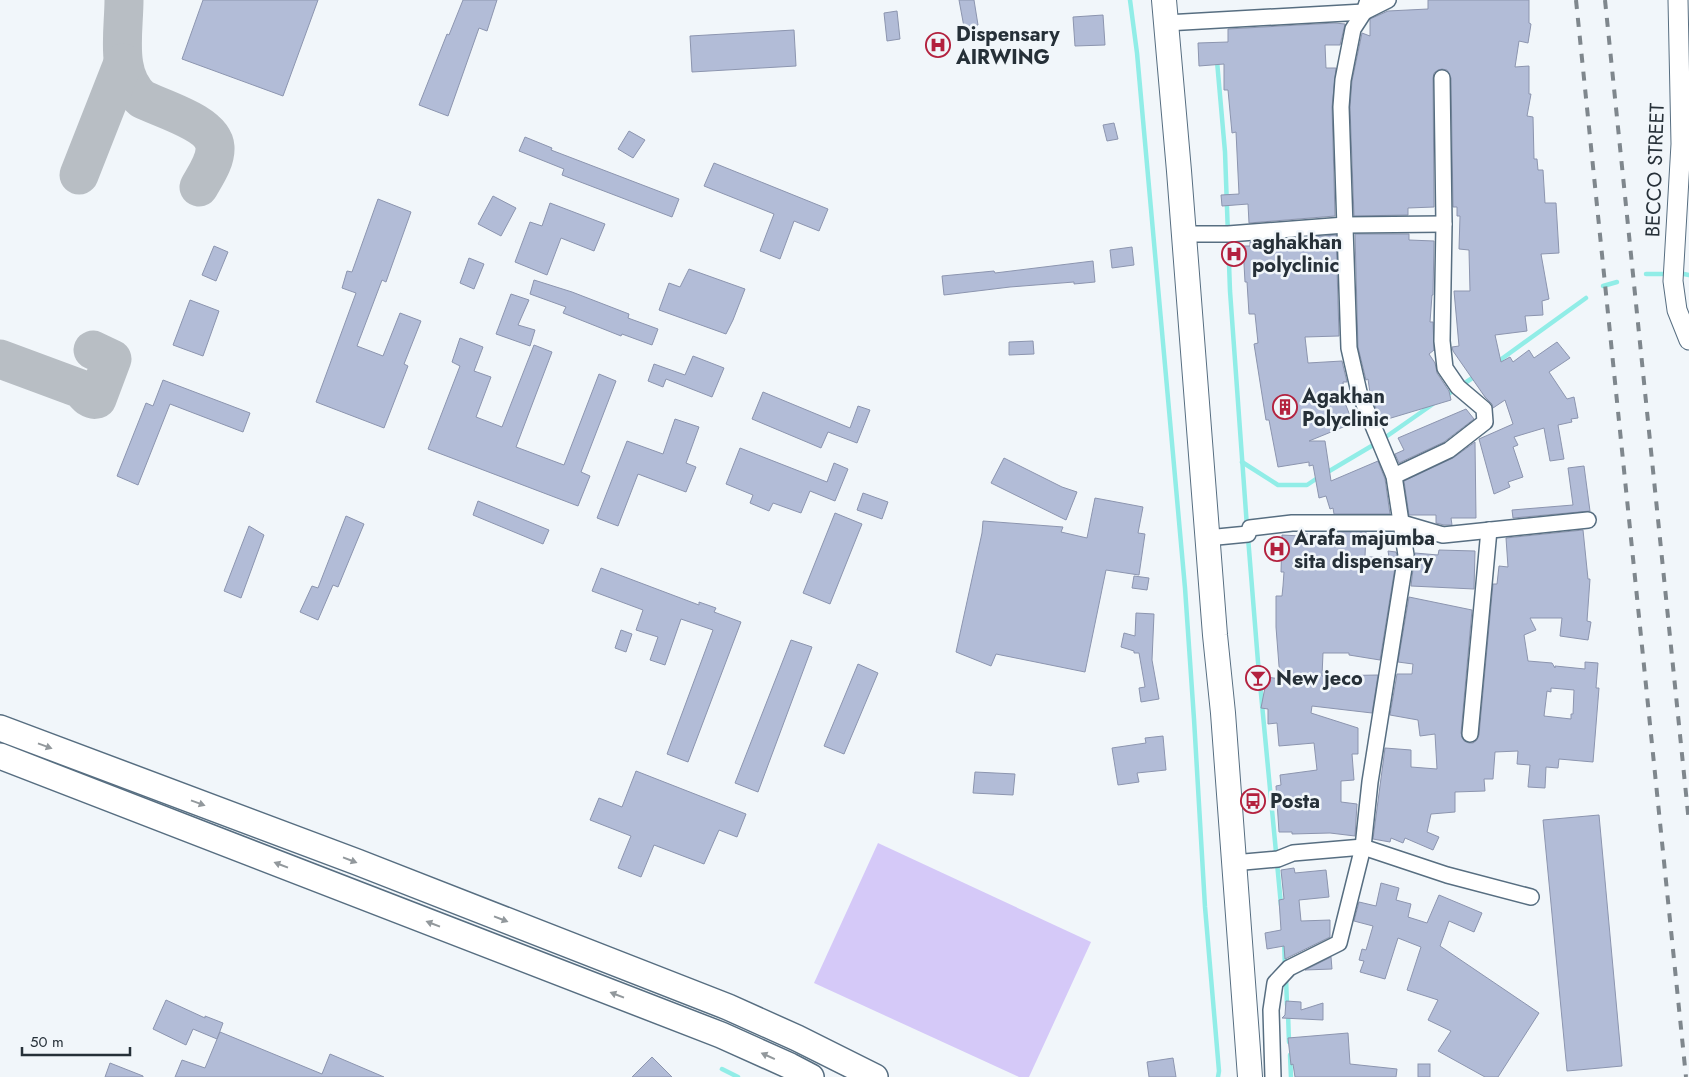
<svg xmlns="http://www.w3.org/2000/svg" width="1689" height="1077" font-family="Jost,sans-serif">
<rect width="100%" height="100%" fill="#f1f6fa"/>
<!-- green -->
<polygon fill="#d5c9f8" points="878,843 1091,942 1029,1077 1019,1077 814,983"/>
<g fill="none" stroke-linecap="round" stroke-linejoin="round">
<!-- stream -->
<g stroke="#91ede7" stroke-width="4.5">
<polyline points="1130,0 1137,53 1185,588 1194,719 1205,907 1219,1071 1218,1077"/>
<polyline points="1217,61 1225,152 1230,291 1247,527"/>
<polyline points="1646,274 1663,274"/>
<polyline points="1684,274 1689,275"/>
<polyline points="1603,286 1617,282"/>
<polyline points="1496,363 1586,298"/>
<polyline points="1445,396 1477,375"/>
<polyline points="1242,462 1278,485 1307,485 1319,477"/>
<polyline points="1326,473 1380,441 1433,404"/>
<polyline points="1248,537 1258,662 1281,905"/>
<polyline points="1284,940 1285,968"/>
<polyline points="1286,978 1287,1005"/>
<polyline points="1288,1013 1289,1042"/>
<polyline points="1290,1055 1291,1077"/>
<polyline points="722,1069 738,1077"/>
</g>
<!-- taxiway -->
<g stroke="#b8bec4" stroke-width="39">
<path d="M 124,0 C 124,33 114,75 142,99 C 162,109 213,123 215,147 C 216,161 205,176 199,187"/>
<polyline points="79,175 123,63"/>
<path d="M 0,359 L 81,389 C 86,394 90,401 97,399 L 112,359 L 93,350"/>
</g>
</g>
<!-- building -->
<g fill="#b2bcd7" stroke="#8c95af" fill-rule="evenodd">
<polygon points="203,0 318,0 283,96 182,59"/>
<polygon points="463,0 497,0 487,31 479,28 448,116 419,105 447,34 449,35"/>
<polygon points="959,0 974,0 978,25 964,27"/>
<polygon points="1428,0 1529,0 1529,23 1531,24 1528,43 1519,41 1515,67 1529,66 1529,94 1531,94 1527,116 1533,117 1534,159 1537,159 1538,170 1543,170 1545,203 1556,203 1559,253 1541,254 1549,299 1542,301 1543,315 1525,316 1527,331 1495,335 1501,362 1510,357 1513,362 1529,350 1534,358 1557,342 1570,358 1549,372 1567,399 1574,397 1578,418 1571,419 1572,422 1558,425 1564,459 1550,461 1544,428 1514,437 1518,445 1513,447 1523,477 1508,482 1510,487 1494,494 1479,439 1513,424 1505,400 1493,408 1492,404 1485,397 1453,351 1452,347 1459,346 1454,291 1470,291 1469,250 1459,249 1460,216 1457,216 1457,207 1453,207 1451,78 1447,70 1442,69 1438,70 1434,73 1433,78 1434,207 1408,208 1408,215 1354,216 1350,107 1352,81 1362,33 1370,36 1370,19 1388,11 1428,9"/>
<polygon points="897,11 900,39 887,41 884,13"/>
<polygon points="1103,15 1105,45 1075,46 1073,17"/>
<polygon points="1335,23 1345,24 1340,45 1325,45 1326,68 1336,68 1332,107 1335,216 1249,223 1248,204 1222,206 1221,195 1239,194 1236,132 1232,133 1228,90 1224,90 1224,64 1199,66 1198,43 1228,42 1228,29"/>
<polygon points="794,30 796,66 692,72 690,36"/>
<polygon points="1114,123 1118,139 1107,141 1103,125"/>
<polygon points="629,131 645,140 633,158 618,149"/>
<polygon points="525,137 552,148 551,150 679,199 672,217 562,175 564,169 519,151"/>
<polygon points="714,163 828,209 819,231 794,221 780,259 760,251 774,214 704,186"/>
<polygon points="493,196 516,208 501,236 478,224"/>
<polygon points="378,199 411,212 386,282 382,280 357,346 383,356 400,313 421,321 404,364 408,366 384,428 316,402 356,293 342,288 347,271 352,272"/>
<polygon points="550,203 605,224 594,251 561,238 547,275 515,262 530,222 542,226"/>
<polygon points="1355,234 1409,234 1409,240 1434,241 1433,295 1432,295 1430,322 1433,322 1434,350 1429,354 1435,363 1437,373 1449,391 1451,400 1381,421 1370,393 1368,379 1366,380 1358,347"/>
<polygon points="1336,235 1339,336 1305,337 1308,363 1342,361 1347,382 1343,382 1345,403 1353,423 1309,441 1325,441 1331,481 1378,461 1385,479 1390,514 1334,514 1333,508 1330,509 1326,496 1319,498 1313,465 1309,466 1309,462 1278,467 1269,420 1266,420 1254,344 1258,343 1255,314 1249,314 1247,282 1245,282 1243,246 1250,246 1250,242"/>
<polygon points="214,246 228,252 216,281 202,275"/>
<polygon points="1132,247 1134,265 1112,268 1110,250"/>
<polygon points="469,258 484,264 474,289 460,283"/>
<polygon points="1093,261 1095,282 1074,284 1074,282 1010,287 944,295 942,276 994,271 995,273"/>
<polygon points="689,269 745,289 733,320 726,334 659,310 669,283 680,287"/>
<polygon points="534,280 572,292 629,314 628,318 658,329 652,345 622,334 621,336 563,313 566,307 530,294"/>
<polygon points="511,294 529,300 518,325 535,330 530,346 496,334"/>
<polygon points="190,300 219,311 203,356 173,345"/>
<polygon points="460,338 483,347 474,371 491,377 476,417 502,427 534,345 552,352 516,447 564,465 599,374 616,381 581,472 590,476 578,506 428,449 460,366 452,362"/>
<polygon points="1033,341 1034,354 1009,355 1009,342"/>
<polygon points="693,356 724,368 712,397 666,379 663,387 648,381 654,364 685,375"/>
<polygon points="163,380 250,413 243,432 170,404 138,485 117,476 146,403 153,406"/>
<polygon points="763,392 850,428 858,406 870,410 857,443 828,432 821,448 752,419"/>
<polygon points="1466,409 1474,419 1444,442 1399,463 1395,454 1404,450 1398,438"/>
<polygon points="675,419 699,427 686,463 696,467 686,492 638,474 618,526 597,518 627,441 663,454"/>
<polygon points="1475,442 1476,518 1451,518 1452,525 1444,525 1436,523 1436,515 1409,515 1404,481 1453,458"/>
<polygon points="740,448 827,482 834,463 848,469 835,501 810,491 801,513 773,503 769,511 750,503 753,495 726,484"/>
<polygon points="1004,458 1062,487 1077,492 1066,520 991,483"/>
<polygon points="1584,466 1590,511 1513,518 1512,510 1573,505 1568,468"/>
<polygon points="863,493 888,502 882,519 857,510"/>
<polygon points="1095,498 1143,507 1138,533 1145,534 1139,575 1106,570 1085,672 996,654 991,666 956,652 982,533 983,521 1063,527 1061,532 1087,538"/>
<polygon points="478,501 549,530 543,544 473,515"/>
<polygon points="835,513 862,524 830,604 803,593"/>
<polygon points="346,516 364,524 338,587 333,585 318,620 300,612 312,586 318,588"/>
<polygon points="249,526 264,535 241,598 224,591"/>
<path d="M 1583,530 L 1588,579 L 1590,579 L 1587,621 L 1591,622 L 1588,640 L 1560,636 L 1562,618 L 1530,618 L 1536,630 L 1524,635 L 1528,661 L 1552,663 L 1555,668 L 1555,666 L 1585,669 L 1585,662 L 1598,663 L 1596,688 L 1599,688 L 1593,762 L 1559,759 L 1558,768 L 1546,767 L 1545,788 L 1528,787 L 1530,765 L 1517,764 L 1518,751 L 1495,752 L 1493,779 L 1484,779 L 1485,791 L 1455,792 L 1455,812 L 1431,814 L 1427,832 L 1439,837 L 1433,850 L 1405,838 L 1403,843 L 1391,838 L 1390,842 L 1373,839 L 1385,748 L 1411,750 L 1411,767 L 1437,769 L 1435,734 L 1420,736 L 1418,720 L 1390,715 L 1397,674 L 1412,674 L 1413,664 L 1398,662 L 1409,597 L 1472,610 L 1461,733 L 1464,741 L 1469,743 L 1473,743 L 1477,740 L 1479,735 L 1493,584 L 1497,584 L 1499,566 L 1508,567 L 1506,538 ZM 1551,688 L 1574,690 L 1573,714 L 1571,714 L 1571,719 L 1544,716 L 1547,691 L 1551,692 Z"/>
<polygon points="1338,532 1366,532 1365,557 1389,557 1388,551 1396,552 1397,555 1380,660 1349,655 1349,653 1323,653 1322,676 1378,675 1372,713 1312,706 1311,713 1358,728 1358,754 1352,754 1354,780 1341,781 1341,802 1357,804 1355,836 1330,833 1292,834 1292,832 1279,832 1276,786 1281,785 1280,775 1317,770 1314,743 1279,746 1277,723 1268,724 1268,709 1261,708 1267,677 1280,679 1276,627 1276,596 1282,596 1283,586 1284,572 1281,572 1282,535 1301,536 1301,534 1338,534"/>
<polygon points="1439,550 1475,551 1474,589 1411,586 1415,553 1438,555"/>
<polygon points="601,568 699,605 699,602 716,608 714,612 741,622 688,762 667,754 713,630 681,619 665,665 650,660 658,637 636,630 643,610 592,591"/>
<polygon points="1134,576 1149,578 1147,590 1132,588"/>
<polygon points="1136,613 1154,614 1152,660 1159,699 1141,702 1139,688 1145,687 1139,653 1134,653 1134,651 1121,647 1124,633 1135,636"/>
<polygon points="621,630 632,634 626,652 615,648"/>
<polygon points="791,640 812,647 758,792 735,783"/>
<polygon points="858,664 878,673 844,754 824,746"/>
<polygon points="1163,736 1166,770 1137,773 1139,782 1118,785 1112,748 1146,743 1145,738"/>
<polygon points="636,771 746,814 737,837 719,830 704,864 654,845 641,877 618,868 631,836 590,820 599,798 622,807"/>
<polygon points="975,772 1015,774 1013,795 973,793"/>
<polygon points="1599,815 1622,1066 1567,1071 1543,820"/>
<polygon points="1294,868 1295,873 1326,870 1329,897 1299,900 1301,921 1330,920 1330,937 1285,959 1284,946 1267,949 1265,933 1281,930 1279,900 1284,899 1281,870"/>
<polygon points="1381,883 1399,888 1396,900 1411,904 1408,917 1427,923 1439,895 1482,913 1474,932 1449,921 1440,946 1539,1013 1498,1077 1485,1077 1438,1051 1451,1031 1428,1020 1438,1000 1407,990 1421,947 1398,938 1385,979 1360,972 1364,961 1359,960 1362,949 1366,950 1373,926 1354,921 1359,902 1376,906"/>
<polygon points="1331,957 1332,969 1305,970"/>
<polygon points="166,1000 205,1018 205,1016 223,1023 217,1039 193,1029 186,1045 153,1029"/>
<polygon points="1286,1001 1301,1002 1301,1010 1323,1003 1323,1020 1282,1018 1285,1015"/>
<polygon points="220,1032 322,1074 330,1054 384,1077 175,1077 182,1060 205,1068"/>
<polygon points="1348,1033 1350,1064 1397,1069 1396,1077 1295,1077 1293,1064 1291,1065 1288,1038"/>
<polygon points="652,1057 672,1077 632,1077"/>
<polygon points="1173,1058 1176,1077 1149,1077 1147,1062"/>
<polygon points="110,1063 143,1076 143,1077 105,1077"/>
<rect x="1418" y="1064" width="12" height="13"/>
</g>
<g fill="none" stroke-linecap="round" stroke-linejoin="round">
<defs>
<g id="minor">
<polyline points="1166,23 1364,12 1388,0"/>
<polyline points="1184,234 1228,234 1345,225 1444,224"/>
<polyline points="1394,476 1449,450 1485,422 1484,409 1458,387 1445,368 1442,341 1444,224 1442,78"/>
<polyline points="1207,538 1248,534 1250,528 1292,523 1402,523 1443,535 1588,520"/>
<polyline points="1470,734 1489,530"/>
<polyline points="1233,863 1278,859 1293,853 1363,847 1447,875 1531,897"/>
<polyline points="1273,1077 1271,1010 1275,983 1289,968 1339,943 1363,847 1370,782 1406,555 1394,476 1359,392 1349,348 1341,107 1343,80 1353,29 1364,12 1368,0"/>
</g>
<polyline id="tertiary" points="1678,0 1681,144 1673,281 1677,310 1689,340"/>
<polyline id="primary" points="1164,0 1179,171 1215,635 1223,713 1250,1077"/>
<g id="trunk">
<polyline points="0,728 357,862 728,1007 797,1038 875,1077"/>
<polyline points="0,756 721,1035 790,1066 811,1077"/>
</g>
</defs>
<!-- minor casing -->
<use href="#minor" stroke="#576e81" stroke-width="18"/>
<!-- tertiary casing -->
<use href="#tertiary" stroke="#576e81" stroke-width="21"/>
<!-- primary casing -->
<use href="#primary" stroke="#576e81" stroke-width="26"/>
<!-- trunk casing -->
<use href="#trunk" stroke="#576e81" stroke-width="28"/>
<!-- minor -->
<use href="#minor" stroke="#fff" stroke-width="15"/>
<!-- tertiary -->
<use href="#tertiary" stroke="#fff" stroke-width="19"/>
<!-- primary -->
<use href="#primary" stroke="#fff" stroke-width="24"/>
<!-- trunk -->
<use href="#trunk" stroke="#fff" stroke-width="25"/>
<!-- rail -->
<g stroke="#7f878d" stroke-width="4" stroke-dasharray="9 9" stroke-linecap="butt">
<polyline points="1576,0 1686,1077"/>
<polyline points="1605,0 1689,823"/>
</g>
</g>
<!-- one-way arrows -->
<defs><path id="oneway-solid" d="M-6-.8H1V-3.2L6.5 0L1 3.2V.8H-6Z" transform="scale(1.25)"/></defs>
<g fill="#92989c">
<use href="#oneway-solid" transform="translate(45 746) rotate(20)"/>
<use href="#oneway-solid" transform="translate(198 803) rotate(20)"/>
<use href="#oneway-solid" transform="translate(350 860) rotate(21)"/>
<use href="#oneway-solid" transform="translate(281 865) rotate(-159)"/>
<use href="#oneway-solid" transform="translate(501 919) rotate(21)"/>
<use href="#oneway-solid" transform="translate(433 924) rotate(-159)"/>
<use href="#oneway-solid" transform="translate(617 995) rotate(-159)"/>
<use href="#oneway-solid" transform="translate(768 1056) rotate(-156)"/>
</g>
<!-- icons -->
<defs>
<symbol id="hospital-ring" viewBox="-11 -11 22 22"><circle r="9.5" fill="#f1f6fa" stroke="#b3213e" stroke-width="1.5"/><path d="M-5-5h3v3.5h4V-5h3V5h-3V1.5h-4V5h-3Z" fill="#b3213e"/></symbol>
<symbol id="building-ring" viewBox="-11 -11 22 22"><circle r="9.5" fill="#f1f6fa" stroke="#b3213e" stroke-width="1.5"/><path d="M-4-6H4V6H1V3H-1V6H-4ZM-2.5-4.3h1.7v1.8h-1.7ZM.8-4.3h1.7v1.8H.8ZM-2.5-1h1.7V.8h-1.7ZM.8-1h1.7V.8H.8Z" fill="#b3213e"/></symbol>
<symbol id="bar-ring" viewBox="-11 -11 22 22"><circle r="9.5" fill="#f1f6fa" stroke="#b3213e" stroke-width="1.5"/><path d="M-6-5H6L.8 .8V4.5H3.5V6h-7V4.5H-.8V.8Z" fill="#b3213e"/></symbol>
<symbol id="bus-ring" viewBox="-11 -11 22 22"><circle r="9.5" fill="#f1f6fa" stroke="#b3213e" stroke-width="1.5"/><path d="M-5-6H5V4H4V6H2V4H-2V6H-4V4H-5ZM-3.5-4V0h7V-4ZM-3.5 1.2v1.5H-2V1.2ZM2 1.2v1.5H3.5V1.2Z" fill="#b3213e"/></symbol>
</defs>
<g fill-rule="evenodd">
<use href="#hospital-ring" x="924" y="31" width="28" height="28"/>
<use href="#hospital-ring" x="1220" y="240" width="28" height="28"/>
<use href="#building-ring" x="1271" y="393" width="28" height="28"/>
<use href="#hospital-ring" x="1263" y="535" width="28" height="28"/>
<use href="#bar-ring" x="1244" y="664" width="28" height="28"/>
<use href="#bus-ring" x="1239" y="787" width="28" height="28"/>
</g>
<g text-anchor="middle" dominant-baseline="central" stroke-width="5" stroke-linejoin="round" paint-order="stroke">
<!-- poi labels -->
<g font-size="20" font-weight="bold" fill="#263038" stroke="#f1f6fa" text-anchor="start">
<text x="956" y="34">Dispensary<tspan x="956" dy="23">AIRWING</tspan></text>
<text x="1252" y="242">aghakhan<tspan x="1252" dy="23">polyclinic</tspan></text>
<text x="1302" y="396">Agakhan<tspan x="1302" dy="23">Polyclinic</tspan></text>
<text x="1294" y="538">Arafa majumba<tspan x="1294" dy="23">sita dispensary</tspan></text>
<text x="1276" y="678">New jeco</text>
<text x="1270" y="801">Posta</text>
</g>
<!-- street labels -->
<g font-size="20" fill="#263038" stroke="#f1f6fa">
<text transform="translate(1655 170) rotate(-88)">BECCO STREET</text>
</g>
</g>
<!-- scale -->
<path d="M22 1047v8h108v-8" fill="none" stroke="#263038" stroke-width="2.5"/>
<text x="30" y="1047" font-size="15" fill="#263038" stroke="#f1f6fa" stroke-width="4" paint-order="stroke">50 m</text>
</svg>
